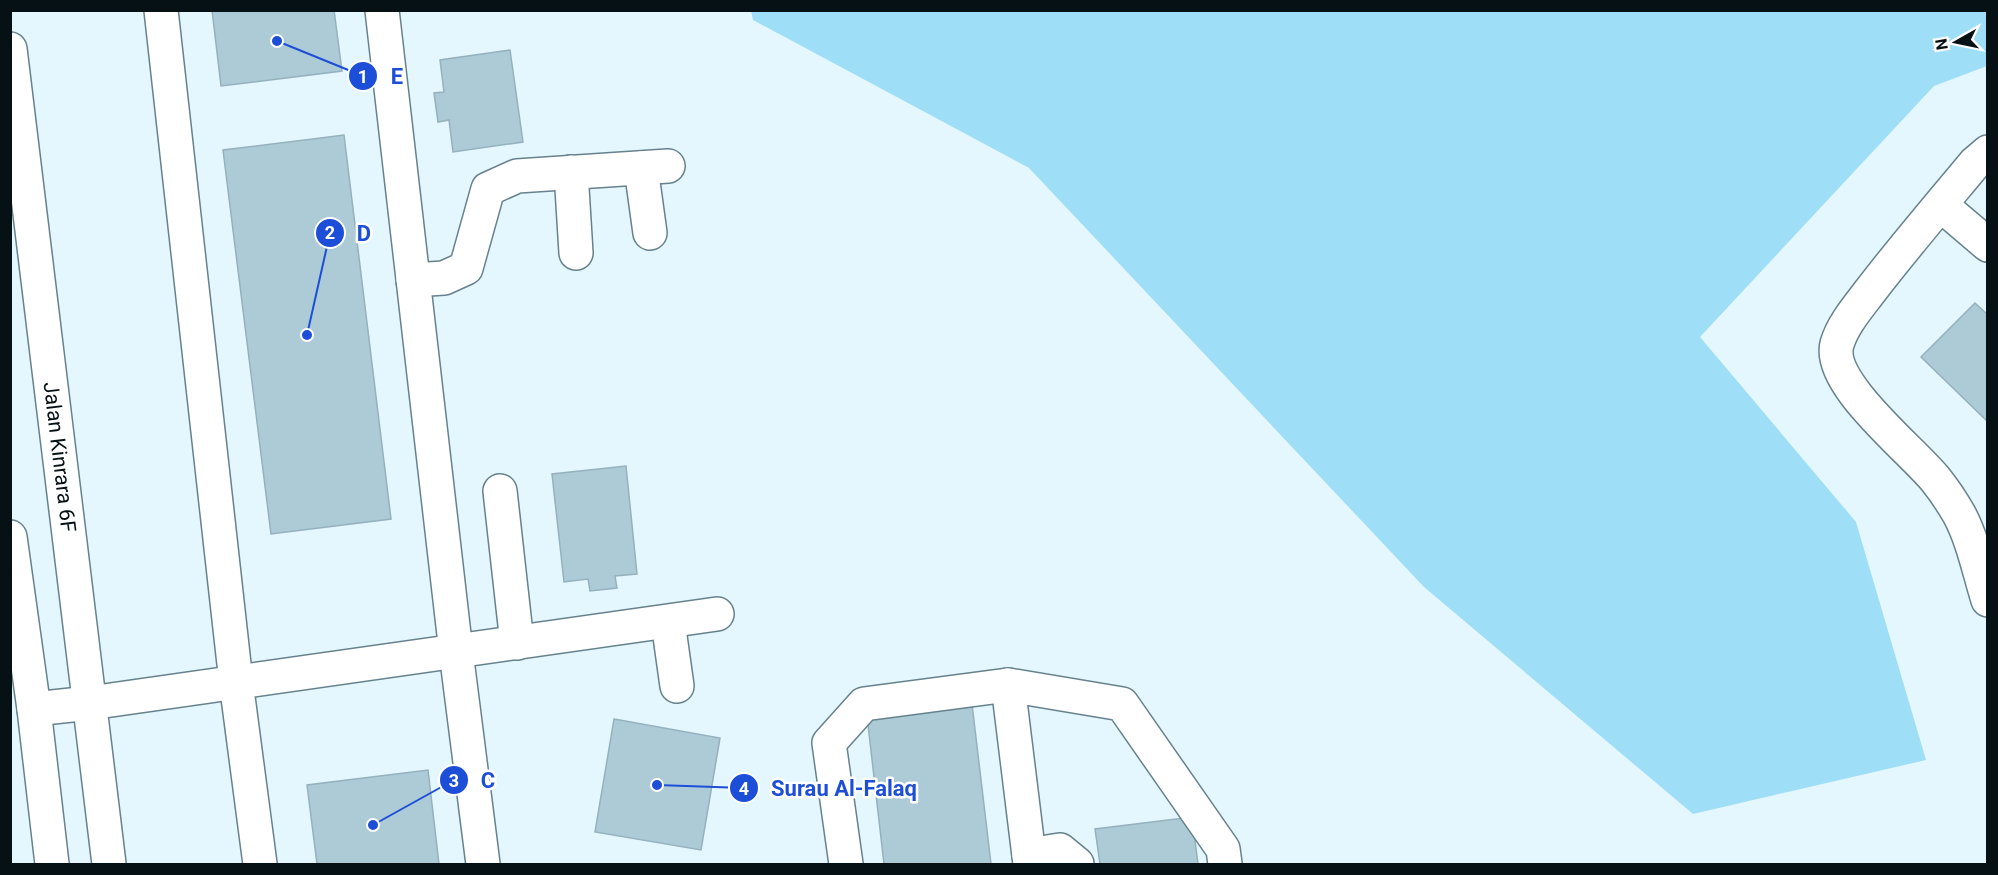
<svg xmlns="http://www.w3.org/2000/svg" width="1998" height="875" font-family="Roboto,sans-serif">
<rect width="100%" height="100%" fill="#e4f6fe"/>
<!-- green -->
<polygon fill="#9fdef7" points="751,11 1987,11 1987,66 1934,86 1700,337 1856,522 1926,760 1693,814 1424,587 1029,168 753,20"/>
<!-- building -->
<g fill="#adcbd7" stroke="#94b1bd" stroke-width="1.5">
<polygon points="212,10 334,10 342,71 221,86"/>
<polygon points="510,50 523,142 453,152 449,120 438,122 434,93 444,92 440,60"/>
<polygon points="344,135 391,519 271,534 223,150"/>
<polygon points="1975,303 1988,315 1988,422 1921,357"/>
<polygon points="626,466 637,574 615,576 617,588 590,591 588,579 564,582 552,474"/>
<polygon points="972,704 991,864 884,864 867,716"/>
<polygon points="614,719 720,738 701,850 595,832"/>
<polygon points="428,770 439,864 317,864 307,785"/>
<polygon points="1192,817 1198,864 1100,864 1095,829"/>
</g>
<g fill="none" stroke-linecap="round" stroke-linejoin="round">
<defs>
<g id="minor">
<polyline points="161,10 236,682 260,864"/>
<polyline points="382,10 456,652 483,864"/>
<path d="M 1988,152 L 1975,163 C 1940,205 1904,247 1871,290 C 1859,306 1843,324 1837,344 C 1826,383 1912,450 1936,480 C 1944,490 1952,502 1959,514 C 1973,540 1979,571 1988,600"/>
<polyline points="641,168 650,233"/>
<polyline points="571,172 576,253"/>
<polyline points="1941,205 1988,245"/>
<polyline points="413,280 444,278 466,268 488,189 517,176 668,166"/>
<polyline points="500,491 517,643"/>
<polyline points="668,622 677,686"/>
<polyline points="1008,685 1030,864"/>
<polyline points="34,709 90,703 717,614"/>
<polyline points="1029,855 1060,850 1077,864"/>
<polyline points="846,864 829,743 864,704 1008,685 1122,704 1223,849 1225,864"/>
</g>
<g id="major">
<path id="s1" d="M 10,49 L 109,864"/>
<polyline points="10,537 34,709 52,864"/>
</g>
</defs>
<!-- minor casing -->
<use href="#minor" stroke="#66828d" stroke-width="36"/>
<!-- major casing -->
<use href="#major" stroke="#66828d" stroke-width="36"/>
<!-- minor -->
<use href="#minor" stroke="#fff" stroke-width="33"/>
<!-- major -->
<use href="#major" stroke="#fff" stroke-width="33"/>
</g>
<g text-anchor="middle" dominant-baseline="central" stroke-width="5" stroke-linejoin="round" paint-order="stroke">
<!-- street labels -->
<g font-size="21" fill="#061115" stroke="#fff">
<text stroke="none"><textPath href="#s1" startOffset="411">Jalan Kinrara 6F</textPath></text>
</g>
</g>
<!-- callouts -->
<path fill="none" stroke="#1d4ed8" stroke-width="2" d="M277 41L363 76M307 335L330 233M373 825L454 780M657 785L744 788"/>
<g fill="#1d4ed8" stroke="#fff" stroke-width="2">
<circle cx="277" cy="41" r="6"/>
<circle cx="307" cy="335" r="6"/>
<circle cx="373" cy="825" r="6"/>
<circle cx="657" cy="785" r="6"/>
<circle cx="363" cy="76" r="15"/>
<circle cx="330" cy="233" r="15"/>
<circle cx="454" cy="780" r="15"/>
<circle cx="744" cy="788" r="15"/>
</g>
<g font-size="18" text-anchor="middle" font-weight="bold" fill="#fff">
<text x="363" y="83">1</text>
<text x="330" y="239">2</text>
<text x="454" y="787">3</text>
<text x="744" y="795">4</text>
</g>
<g font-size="22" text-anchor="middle" font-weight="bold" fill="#1d4ed8" stroke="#fff" stroke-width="5" stroke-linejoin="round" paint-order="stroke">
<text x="397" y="84">E</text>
<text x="364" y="241">D</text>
<text x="488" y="788">C</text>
<text x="844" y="796">Surau Al-Falaq</text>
</g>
<!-- border -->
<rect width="1998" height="875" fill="none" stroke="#061115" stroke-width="24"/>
<!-- north arrow -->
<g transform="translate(1956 42) rotate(261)" stroke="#ffffff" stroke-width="4.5" paint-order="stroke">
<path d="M0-4.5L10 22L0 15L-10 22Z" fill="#061115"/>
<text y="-9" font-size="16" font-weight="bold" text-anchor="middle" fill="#061115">N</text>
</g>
</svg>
